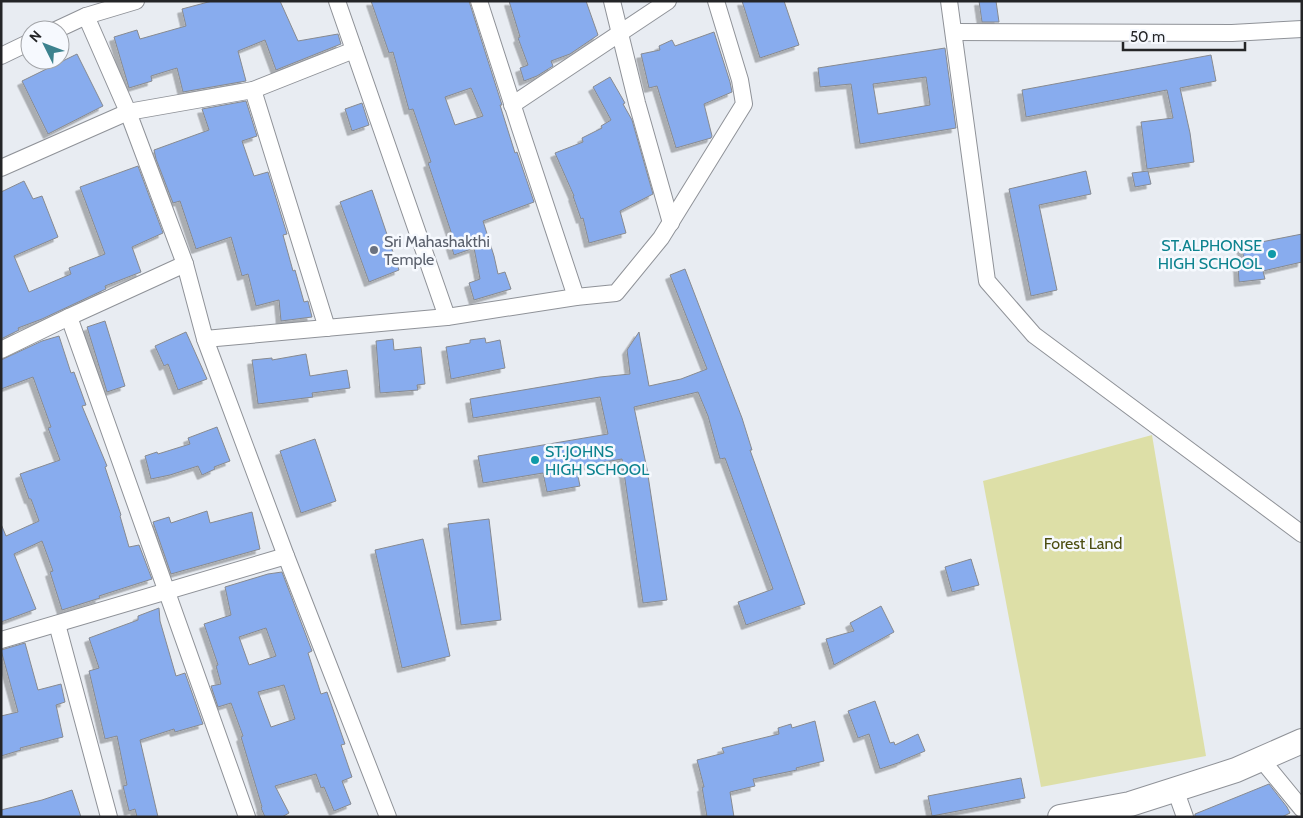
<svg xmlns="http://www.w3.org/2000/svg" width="1303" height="818" font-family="Cabin,sans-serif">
<defs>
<filter id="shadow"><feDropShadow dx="-4.5" dy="4.5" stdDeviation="0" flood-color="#0004"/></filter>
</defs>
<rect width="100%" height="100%" fill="#e8ecf2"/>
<!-- green -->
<polygon fill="#dddfa7" points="1152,435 1206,756 1041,787 983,481"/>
<!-- building -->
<g fill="#88acee" stroke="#878a90" fill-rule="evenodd" filter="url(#shadow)">
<polygon points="212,1 280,1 298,41 338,34 341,44 276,70 265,40 238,51 246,81 183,92 177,68 151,76 152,81 129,88 114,37 137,30 140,39 186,26 182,9"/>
<path d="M 371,1 L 469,1 L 502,105 L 500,105 L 515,153 L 517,152 L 534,202 L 483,221 L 494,256 L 498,274 L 505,272 L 511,289 L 474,300 L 469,283 L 480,279 L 474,248 L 454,255 L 448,236 L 452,235 L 428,163 L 431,162 L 413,109 L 409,110 L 393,52 L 389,53 ZM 471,88 L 483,116 L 455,125 L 445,97 Z"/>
<polygon points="509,1 586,1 598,35 570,54 551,61 553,66 537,76 524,81 520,68 528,65 518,38 520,37"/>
<polygon points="742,1 784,1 799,45 760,58"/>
<polygon points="979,1 996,1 999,22 982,22"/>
<polygon points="714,32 730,82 732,92 704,104 712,136 711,138 676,148 657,86 649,88 641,54 660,50 659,46 672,40 675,46"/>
<path d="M 945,48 L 956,128 L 860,144 L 851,84 L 820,87 L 818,68 ZM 926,77 L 930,105 L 878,114 L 873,84 Z"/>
<polygon points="77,54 103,106 48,134 22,81"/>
<polygon points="1211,55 1216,81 1180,88 1190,133 1194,162 1147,169 1141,122 1173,118 1167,90 1026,117 1022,90"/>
<polygon points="610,77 625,103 623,104 632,120 653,194 620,211 626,233 589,243 583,218 581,219 573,196 574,196 555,153 583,142 582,138 602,128 601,126 611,120 593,87"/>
<polygon points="246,101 257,136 242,141 254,176 268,172 287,234 283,235 293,271 295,270 304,302 308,301 312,317 281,321 279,300 256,306 248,274 242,276 231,237 196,249 180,201 173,203 156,159 154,150 209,130 202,109"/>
<polygon points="362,103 369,125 352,131 345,109"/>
<polygon points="138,166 163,233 132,247 141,272 105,286 106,289 42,319 18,328 19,330 1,339 1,192 24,181 33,199 42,196 58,237 14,256 29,292 71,274 69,268 105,254 80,187"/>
<polygon points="1086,171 1091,194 1039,205 1057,290 1031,296 1009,189"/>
<polygon points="1148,171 1151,184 1135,187 1132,173"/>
<polygon points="372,190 399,270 369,282 340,202"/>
<polygon points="1302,234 1302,262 1263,271 1265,279 1239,282 1238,266 1245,262 1241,246"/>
<polygon points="685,269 742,418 752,450 750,450 805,604 746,625 738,602 773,589 725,458 720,459 708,416 698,392 634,407 647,469 667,600 643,603 622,459 576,467 580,486 547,492 543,473 483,483 478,456 608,434 600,397 473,418 470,399 600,377 630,374 627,350 639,332 649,386 681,379 707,369 670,275"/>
<polygon points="105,321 125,386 107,392 87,327"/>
<polygon points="186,332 207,379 178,390 168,364 164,366 155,346"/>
<polygon points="59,336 71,373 74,372 86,405 82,406 107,466 105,467 121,515 120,516 129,547 139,545 152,579 99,596 100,598 62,610 50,572 53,571 42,541 14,554 36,609 1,622 1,524 6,536 39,521 31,499 29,499 20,474 60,460 48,428 51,427 33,377 1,389 1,360 42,341"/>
<polygon points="485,338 486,343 500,340 505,368 451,379 446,347 470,343 470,340"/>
<polygon points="393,339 394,350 421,347 425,384 417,385 418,390 380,393 376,341"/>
<polygon points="306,354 310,376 347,370 350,388 312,393 313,397 258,404 252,360 272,358 272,360"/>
<polygon points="217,427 230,461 214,467 215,469 202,475 198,466 170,475 151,479 145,456 157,452 158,454 190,444 188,438"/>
<polygon points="315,439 336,501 301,513 280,451"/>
<polygon points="207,511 210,523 252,512 260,549 171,574 153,522 169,517 171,523"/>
<polygon points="489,519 501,620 461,625 448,524"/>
<polygon points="423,539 450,656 402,668 375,550"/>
<polygon points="971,559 979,585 952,592 945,567"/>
<path d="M 282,572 L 312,651 L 308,653 L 321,694 L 327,692 L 345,744 L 341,745 L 352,777 L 342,781 L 351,804 L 334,811 L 324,787 L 321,788 L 316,774 L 275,786 L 289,813 L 282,817 L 265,817 L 261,808 L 262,807 L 241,737 L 243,736 L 231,703 L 218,707 L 211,686 L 221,684 L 216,666 L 218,665 L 204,624 L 231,615 L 225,587 L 268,574 ZM 266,628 L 276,656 L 249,665 L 239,637 ZM 284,685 L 295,719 L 271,727 L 258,692 Z"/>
<polygon points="881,606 894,632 834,665 826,639 854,631 850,623"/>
<polygon points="159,608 160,621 176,676 185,673 203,724 175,732 174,729 140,740 158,817 137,817 135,809 129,811 123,786 127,785 117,736 105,739 89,671 99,668 89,638 138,620 138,616"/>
<polygon points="25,643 38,690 61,684 65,702 56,705 63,737 20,748 21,750 1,756 1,716 18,712 1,650"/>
<polygon points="875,701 890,743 894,742 895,745 918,734 925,751 901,761 901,762 880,769 869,734 858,738 848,711"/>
<polygon points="815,721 824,761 796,768 797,770 753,779 755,786 730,792 734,817 707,817 702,787 704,787 697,760 724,753 722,748 779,734 778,728 791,724 792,728"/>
<polygon points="1021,778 1025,798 932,816 928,796"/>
<polygon points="1269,784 1287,807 1290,813 1282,817 1195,817 1195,814"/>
<polygon points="72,790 81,817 1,817 1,810 42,800"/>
</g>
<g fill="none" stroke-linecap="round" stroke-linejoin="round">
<defs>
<g id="street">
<polyline points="337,1 447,317"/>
<polyline points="479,1 520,128 576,297"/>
<polyline points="612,1 637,103 671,223"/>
<polyline points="949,1 987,281 1034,335 1302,534"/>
<polyline points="86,16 128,112 185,264 205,339 447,317 576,297 616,293 661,238 744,104 740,80 716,1"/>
<polyline points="56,30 86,16 136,1"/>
<polyline points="954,32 1232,33 1302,29"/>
<polyline points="1,56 30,42"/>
<polyline points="253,90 327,328"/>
<polyline points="512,105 668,1"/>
<polyline points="1,168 128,112 253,90 354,50"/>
<polyline points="69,317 247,817"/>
<polyline points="205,339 286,556 388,817"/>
<polyline points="1,350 69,317 185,264"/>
<polyline points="57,624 109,817"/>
<polyline points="1,640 286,556"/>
<polyline points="1261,759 1302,809"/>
<polyline points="1175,789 1185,817"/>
</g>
<polyline id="secondary" points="1060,817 1130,804 1236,770 1302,741"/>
</defs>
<!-- street casing -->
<use href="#street" stroke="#8f9298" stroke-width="18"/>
<!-- secondary casing -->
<use href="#secondary" stroke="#8f9298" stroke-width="26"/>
<!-- street -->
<use href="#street" stroke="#fff" stroke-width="16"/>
<!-- secondary -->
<use href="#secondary" stroke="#fff" stroke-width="24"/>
</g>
<!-- markers -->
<circle fill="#6b7280" stroke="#f6f9fe" stroke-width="2" cx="374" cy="250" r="5"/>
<g fill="#0f9aa8" stroke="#f6f9fe" stroke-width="2">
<circle cx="1272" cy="254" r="5"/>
<circle cx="535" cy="460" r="5"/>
</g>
<g text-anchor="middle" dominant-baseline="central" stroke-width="5" stroke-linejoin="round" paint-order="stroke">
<!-- worship labels -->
<g font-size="16" fill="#5b616d" stroke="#f6f9fe" text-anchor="start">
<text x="384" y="241">Sri Mahashakthi<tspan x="384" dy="18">Temple</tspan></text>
</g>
<!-- culture labels -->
<g font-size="16" fill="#0d838f" stroke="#f6f9fe" text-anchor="end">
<text x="1262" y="245">ST.ALPHONSE<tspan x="1262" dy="18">HIGH SCHOOL</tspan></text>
<text x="545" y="451" text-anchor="start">ST.JOHNS<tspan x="545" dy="18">HIGH SCHOOL</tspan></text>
</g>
<!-- park labels -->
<g font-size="16" fill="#4c4d10" stroke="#f6f9fe">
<text x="1083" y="543">Forest Land</text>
</g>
</g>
<!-- border -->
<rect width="1303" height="818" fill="none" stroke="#242527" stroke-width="5"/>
<!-- north arrow -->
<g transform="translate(45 45) rotate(312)"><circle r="24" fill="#f6f9fe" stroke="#a2a4a8"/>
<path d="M0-4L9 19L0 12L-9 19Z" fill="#3c828e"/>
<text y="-8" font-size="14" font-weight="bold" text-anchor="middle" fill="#242527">N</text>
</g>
<!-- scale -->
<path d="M1123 42v8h122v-8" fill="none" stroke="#242527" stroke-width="2.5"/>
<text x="1130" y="42" font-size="15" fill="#242527" stroke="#f6f9fe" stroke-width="4" paint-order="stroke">50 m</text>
</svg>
